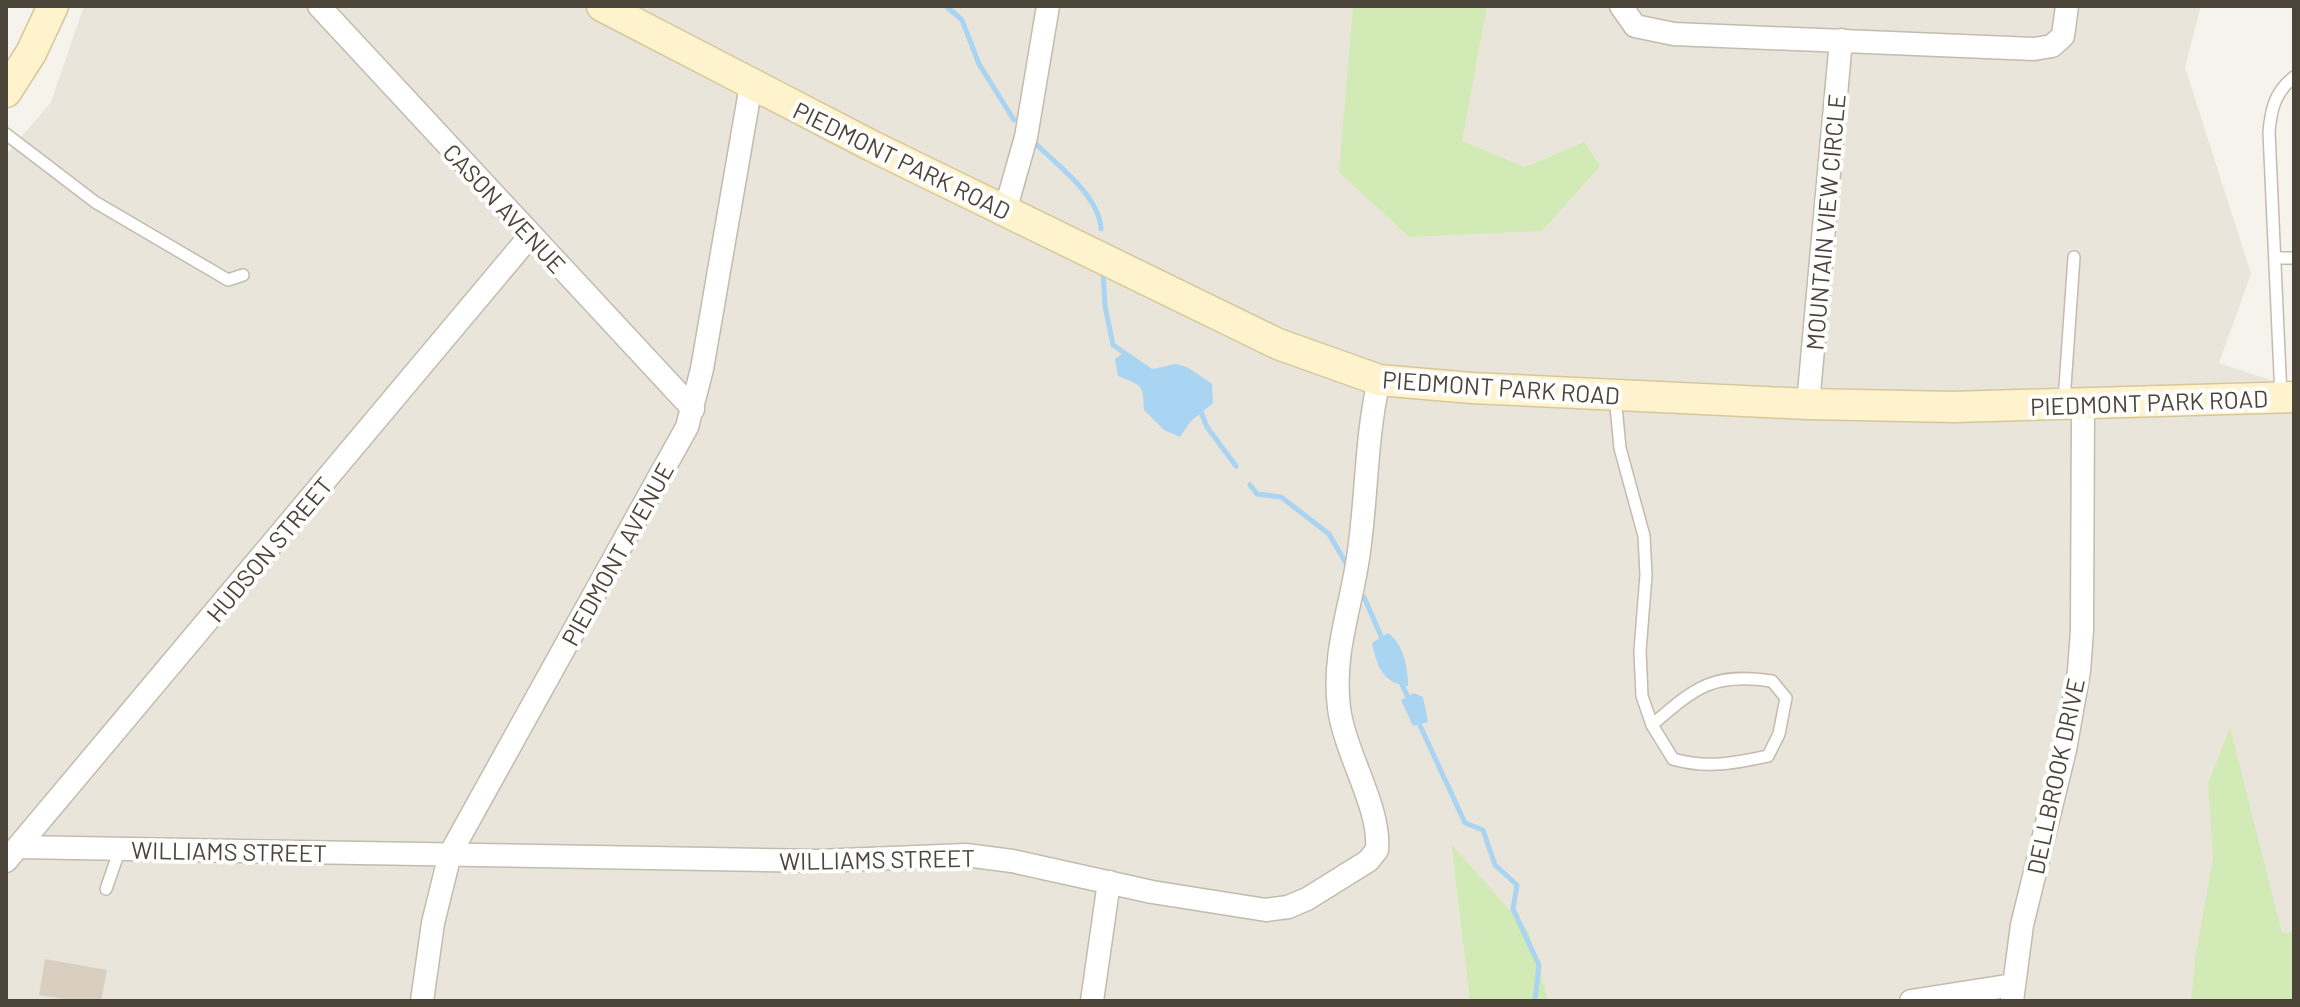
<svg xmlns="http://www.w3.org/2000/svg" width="2300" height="1007" font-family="Barlow,sans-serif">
<rect width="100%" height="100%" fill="#f6f3ec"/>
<!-- residential -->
<polygon fill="#eae5da" points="84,6 1353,6 1340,172 1409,237 1584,142 1525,167 1461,141 1487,6 2201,6 2185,67 2251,274 2219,363 2294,388 2294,1001 1548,1001 1529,932 1451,846 1470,1001 6,1001 6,155 51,102"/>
<!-- green -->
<g fill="#d2eab5">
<polygon points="1353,6 1487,6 1462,141 1525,167 1584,142 1600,166 1542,231 1409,237 1339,172"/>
<polygon points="2230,728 2282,933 2294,932 2294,1001 2191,1001 2196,954 2213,858 2208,783"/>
<polygon points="1451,844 1529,932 1548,1001 1470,1001"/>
</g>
<!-- water -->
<g fill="#a9d4f2">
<path d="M 1122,354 L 1141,365 L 1153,369 L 1176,364 L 1187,367 L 1212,384 L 1213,403 L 1191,421 L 1180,437 L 1164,430 L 1144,410 C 1143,383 1142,386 1118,376 L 1115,359 Z"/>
<path d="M 1388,633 C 1403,644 1408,667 1408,686 C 1382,683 1377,666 1372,643 Z"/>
<polygon points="1414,693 1423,697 1428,722 1413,726 1401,700"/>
</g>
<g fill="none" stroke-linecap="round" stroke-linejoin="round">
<!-- stream -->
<g stroke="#a9d4f2" stroke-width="5">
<polyline points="946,6 962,20 979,64 1014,120"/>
<path d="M 1035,143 C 1058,166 1099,195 1101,229"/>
<polyline points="1103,271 1105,306 1113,345 1148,369"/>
<polyline points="1199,407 1207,427 1236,466"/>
<polyline points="1250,485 1257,494 1281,497 1329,534 1347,565"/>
<polyline points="1364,597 1384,643"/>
<polyline points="1401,682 1410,702"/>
<polyline points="1417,719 1465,823 1483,830 1495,865 1517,885 1513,909 1539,965 1535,1001"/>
</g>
</g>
<!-- building -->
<polygon fill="#d8cfc1" points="45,959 107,970 101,1001 77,1001 39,995"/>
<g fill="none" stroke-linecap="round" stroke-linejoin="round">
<defs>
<g id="lane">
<polyline points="6,134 95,202 228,280 243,275"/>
<polyline points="2276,258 2294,258"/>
<path d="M 1615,396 L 1620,448 L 1644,536 L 1646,575 L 1640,651 L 1642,696 L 1652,725 L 1673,759 C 1707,769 1735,763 1768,756 L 1779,734 L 1786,698 L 1772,681 C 1712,672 1695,688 1652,725"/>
<path d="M 2281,397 L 2269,132 C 2271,109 2275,92 2294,77"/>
<polyline points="2064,401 2074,257"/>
<polyline points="106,889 120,849"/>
</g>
<g id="street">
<polyline points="319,6 693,409"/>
<polyline points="1621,6 1635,26 1674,34 2034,49 2052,46 2063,36 2067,6"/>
<polyline points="1005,211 1026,137 1048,6"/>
<polyline points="1808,404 1841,40"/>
<path d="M 18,847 L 818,861 L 966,855 L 1012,861 L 1152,892 L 1266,910 L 1288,907 L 1307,899 L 1368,861 L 1377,850 C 1381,808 1345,754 1339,708 C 1332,651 1352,606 1359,551 C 1367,494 1366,436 1379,380"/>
<polyline points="6,861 530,236"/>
<polyline points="422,1001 433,923 450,854 687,427 702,369 751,85"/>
<polyline points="1092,1001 1109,882"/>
<polyline points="1911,1001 2013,985"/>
<polyline points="2012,1001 2022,925 2065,750 2079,671 2082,630 2083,405"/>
</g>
<g id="secondary">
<polyline points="602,6 872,146 1278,344 1379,380 1472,388 1808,404 1953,407 2294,397"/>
<polyline points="6,92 31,53 53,6"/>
</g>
</defs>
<!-- lane casing -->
<use href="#lane" stroke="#c2bbae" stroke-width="14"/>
<!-- street casing -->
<use href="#street" stroke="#c2bbae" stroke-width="25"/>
<!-- secondary casing -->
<use href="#secondary" stroke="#d6c79b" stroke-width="33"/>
<!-- lane -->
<use href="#lane" stroke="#fff" stroke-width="11"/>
<!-- street -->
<use href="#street" stroke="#fff" stroke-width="22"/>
<!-- secondary -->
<use href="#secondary" stroke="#fff3cd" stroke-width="30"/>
</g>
<g text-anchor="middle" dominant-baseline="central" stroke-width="8" stroke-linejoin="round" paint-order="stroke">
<!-- street labels -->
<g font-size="24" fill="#4b4439" stroke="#fff">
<text transform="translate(902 160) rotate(26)">PIEDMONT PARK ROAD</text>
<text transform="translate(505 208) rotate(47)">CASON AVENUE</text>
<text transform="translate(1825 222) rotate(-85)">MOUNTAIN VIEW CIRCLE</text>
<text transform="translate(1501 387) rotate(4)">PIEDMONT PARK ROAD</text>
<text transform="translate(2149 402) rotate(-2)">PIEDMONT PARK ROAD</text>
<text transform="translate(269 549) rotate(-50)">HUDSON STREET</text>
<text transform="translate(617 554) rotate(-61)">PIEDMONT AVENUE</text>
<text transform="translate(2055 776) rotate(-78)">DELLBROOK DRIVE</text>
<text transform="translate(229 851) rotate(1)">WILLIAMS STREET</text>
<text transform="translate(877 859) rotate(-1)">WILLIAMS STREET</text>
</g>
</g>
<!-- border -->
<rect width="2300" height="1007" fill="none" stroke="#4b4439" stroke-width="16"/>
</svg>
